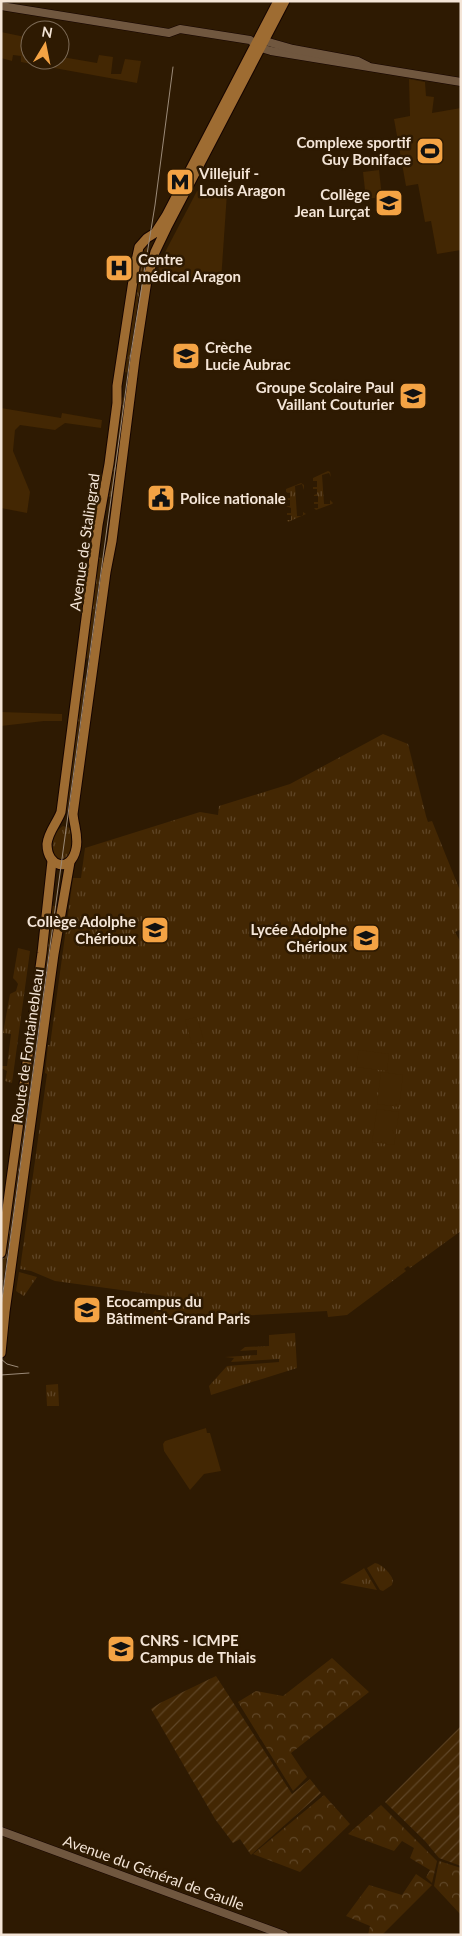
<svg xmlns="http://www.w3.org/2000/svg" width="462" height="1936" font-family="Lato,sans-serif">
<defs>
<pattern id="grass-tufts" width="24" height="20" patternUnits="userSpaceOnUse" patternTransform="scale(1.25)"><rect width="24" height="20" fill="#432703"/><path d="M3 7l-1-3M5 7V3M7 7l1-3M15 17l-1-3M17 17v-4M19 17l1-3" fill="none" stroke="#5f4627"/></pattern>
<pattern id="forest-crowns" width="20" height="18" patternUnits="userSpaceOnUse" patternTransform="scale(1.25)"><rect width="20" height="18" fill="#432703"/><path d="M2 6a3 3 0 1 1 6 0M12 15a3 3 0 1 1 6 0" fill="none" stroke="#5f4627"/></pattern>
<pattern id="garden-furrows" width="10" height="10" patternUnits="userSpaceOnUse" patternTransform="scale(1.25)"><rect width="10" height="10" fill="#432703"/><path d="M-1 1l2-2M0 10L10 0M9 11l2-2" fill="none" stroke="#5f4627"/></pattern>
</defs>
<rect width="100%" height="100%" fill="#2e1a02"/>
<!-- grass -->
<g fill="url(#grass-tufts)">
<path d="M 146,246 C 152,252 147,261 146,268 C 138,303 135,338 130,373 L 124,372 L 140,253 Z"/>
<polygon points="120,397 127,398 116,498 105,496"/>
<polygon points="328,471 330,472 331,477 329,473 322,475 324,504 330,504 330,500 333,503 332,504 316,510 314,508 318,508 318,504 314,504 314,502 318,502 318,496 314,496 314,495 317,494 317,489 313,489 313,487 317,487 317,481 313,481 313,478"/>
<polygon points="301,483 304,485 304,490 302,484 295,486 297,516 303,516 303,512 306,514 288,522 287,520 291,520 291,515 287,515 287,513 291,513 291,508 286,506 290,506 290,500 286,500 286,498 290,498 290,493 286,492 286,489"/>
<polygon points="97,557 106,559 91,659 85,658"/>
<polygon points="81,678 89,679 71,812 64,811"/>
<polygon points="383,734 408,744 426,816 428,822 432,821 461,893 461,929 455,932 461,943 461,1231 410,1268 408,1266 404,1269 406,1271 347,1315 328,1317 327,1311 148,1321 165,1296 55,1281 31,1271 20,1269 47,1074 45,1073 48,1045 50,1045 73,878 81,878 85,848 200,812 218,815 219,806 290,784"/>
<path d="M 63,826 L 70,828 C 76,839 74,855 63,861 L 56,858 C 50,847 52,833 63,826 Z"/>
<polygon points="49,905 60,907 37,1061 30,1060"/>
<polygon points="18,948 30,951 12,1083 5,1081 7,1071 1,1068 2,1066 7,1066 11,1034 3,1033 10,994 16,991 18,984 16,981 13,978"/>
<polygon points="30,1064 36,1065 1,1336 1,1271"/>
<polygon points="19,1272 37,1277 24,1296 16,1291"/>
<polygon points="295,1333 297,1368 211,1395 209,1386 227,1366 279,1362 279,1359 231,1362 234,1358 225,1357 257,1355 257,1350 240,1351 245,1347 269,1346 269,1335"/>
<polygon points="58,1384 59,1406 47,1406 46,1385"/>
<path d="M 375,1563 C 382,1564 391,1574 393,1580 L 392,1585 L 383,1591 L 380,1590 L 367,1568 Z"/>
<polygon points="364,1568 377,1590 340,1583 363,1569"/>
</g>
<!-- forest -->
<g fill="url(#forest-crowns)">
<polygon points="332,1658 369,1692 291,1753 307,1777 293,1791 238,1702 256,1691 283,1696"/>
<polygon points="324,1795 350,1824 300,1872 253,1854"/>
<polygon points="381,1805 437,1861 432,1883 426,1877 430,1870 410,1858 414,1848 402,1841 394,1851 348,1834"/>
<polygon points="439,1861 461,1868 461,1915 434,1886"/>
<polygon points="416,1874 432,1885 382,1935 368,1935 370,1926 346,1916 369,1885 402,1895"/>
</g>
<!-- park -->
<g fill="#432703">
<polygon points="1,32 30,38 30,60 60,60 60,44 63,44 62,57 97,63 99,55 113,57 111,74 121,74 125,59 141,61 137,83 21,62 21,56 13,55 12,61 1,58"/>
<polygon points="409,79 425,82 426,96 434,97 432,113 461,108 461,250 437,254 431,221 425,222 418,184 406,186 394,119 410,116"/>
<polygon points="379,170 382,197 366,199 363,172"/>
<polygon points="197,191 227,193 221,281 154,282 161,260"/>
<polygon points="1,408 61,418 62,413 102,420 101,428 65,423 55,430 20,425 15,430 13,451 30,492 27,513 1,508"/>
<polygon points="1,712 62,714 62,721 44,721 1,726"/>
<polygon points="197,1017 204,1041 192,1044 185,1020"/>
<polygon points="359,1050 389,1054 387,1071 356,1067"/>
<polygon points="381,1072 403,1075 399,1107 377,1104"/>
<polygon points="377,1109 399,1112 394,1145 372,1142"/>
<polygon points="206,1428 207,1433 210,1433 221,1471 204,1474 190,1490 164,1451 163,1444 165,1441"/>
</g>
<!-- garden -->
<g fill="url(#garden-furrows)">
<polygon points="216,1676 292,1794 310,1779 321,1793 251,1855 240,1839 233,1843 215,1819 151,1709 160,1703"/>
<polygon points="461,1726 461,1866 439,1858 425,1841 385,1802"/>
</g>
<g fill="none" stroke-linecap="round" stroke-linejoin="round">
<defs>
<g id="secondary">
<polyline points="1,6 169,33 180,29 250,40 261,48 271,51 461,82"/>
<polyline points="258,43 265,41 293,49 358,61 368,66"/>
<polyline points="1,1831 284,1935"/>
</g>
<g id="primary">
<path d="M 278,1 L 166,216 L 155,233 L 147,238 L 139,247 L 136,261 L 117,386 L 117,403 L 109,464 L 98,525 L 61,812 C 57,823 48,832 47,844 C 47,868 71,873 76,849 C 79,837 74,826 73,814 L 106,572 L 112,541 L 135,359 L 147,280 L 155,252 L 167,227 L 285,1"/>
<polyline points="1,1253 42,953 52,861"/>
<polyline points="1,1353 5,1312 54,954 70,862"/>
</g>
</defs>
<!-- secondary casing -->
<use href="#secondary" stroke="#150400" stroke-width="9"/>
<!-- primary casing -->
<use href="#primary" stroke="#150400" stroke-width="11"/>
<!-- secondary -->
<use href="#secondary" stroke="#70573f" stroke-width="8"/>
<!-- primary -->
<use href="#primary" stroke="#9e6c32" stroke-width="9"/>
<!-- tram -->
<g stroke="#9b8a78" stroke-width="1">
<polyline points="1,1307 130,359 155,205 173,67"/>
<polyline points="1,1359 7,1364 18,1367"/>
<polyline points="1,1375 29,1373"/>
</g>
</g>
<!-- icons -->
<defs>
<symbol id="stadium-square" viewBox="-11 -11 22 22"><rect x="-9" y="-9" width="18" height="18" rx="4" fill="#f4a344" stroke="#2e1a02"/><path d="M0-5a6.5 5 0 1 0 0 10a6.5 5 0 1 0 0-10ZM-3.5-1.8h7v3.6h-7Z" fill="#111"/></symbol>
<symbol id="metro-square" viewBox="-11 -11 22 22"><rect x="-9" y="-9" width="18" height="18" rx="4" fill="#f4a344" stroke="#2e1a02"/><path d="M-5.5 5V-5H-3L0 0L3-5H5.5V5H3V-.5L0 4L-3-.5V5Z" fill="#111"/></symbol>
<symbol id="school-square" viewBox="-11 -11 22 22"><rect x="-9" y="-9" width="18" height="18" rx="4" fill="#f4a344" stroke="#2e1a02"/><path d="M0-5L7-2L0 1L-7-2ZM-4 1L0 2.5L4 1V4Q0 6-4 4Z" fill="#111"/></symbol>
<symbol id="hospital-square" viewBox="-11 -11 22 22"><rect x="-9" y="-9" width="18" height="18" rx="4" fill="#f4a344" stroke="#2e1a02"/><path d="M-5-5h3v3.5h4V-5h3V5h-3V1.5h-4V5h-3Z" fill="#111"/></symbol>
<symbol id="civic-square" viewBox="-11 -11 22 22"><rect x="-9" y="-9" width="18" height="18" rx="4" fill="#f4a344" stroke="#2e1a02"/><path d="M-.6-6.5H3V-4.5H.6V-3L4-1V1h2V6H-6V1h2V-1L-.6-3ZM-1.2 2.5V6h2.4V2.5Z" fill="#111"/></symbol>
<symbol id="university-square" viewBox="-11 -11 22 22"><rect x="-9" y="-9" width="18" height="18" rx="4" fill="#f4a344" stroke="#2e1a02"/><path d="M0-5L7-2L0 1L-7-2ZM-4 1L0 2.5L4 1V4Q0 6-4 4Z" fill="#111"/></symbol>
</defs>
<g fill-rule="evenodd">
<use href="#stadium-square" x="414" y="135" width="32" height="32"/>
<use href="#metro-square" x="164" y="166" width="32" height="32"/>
<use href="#school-square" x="373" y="187" width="32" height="32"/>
<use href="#hospital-square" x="103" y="252" width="32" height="32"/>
<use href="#school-square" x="170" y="340" width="32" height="32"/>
<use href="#school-square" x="397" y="380" width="32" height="32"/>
<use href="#civic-square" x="145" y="482" width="32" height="32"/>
<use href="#school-square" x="139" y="914" width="32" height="32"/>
<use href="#school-square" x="350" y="922" width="32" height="32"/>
<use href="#university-square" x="71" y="1294" width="32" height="32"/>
<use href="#university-square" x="105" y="1633" width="32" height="32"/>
</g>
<g text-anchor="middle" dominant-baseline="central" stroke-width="5" stroke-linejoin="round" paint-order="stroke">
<!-- poi labels -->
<g font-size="15" font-weight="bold" fill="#f4e5d7" stroke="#2e1a02" text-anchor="start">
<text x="411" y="142" text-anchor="end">Complexe sportif<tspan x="411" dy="17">Guy Boniface</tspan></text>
<text x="199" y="173">Villejuif -<tspan x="199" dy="17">Louis Aragon</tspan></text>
<text x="370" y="194" text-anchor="end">Collège<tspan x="370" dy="17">Jean Lurçat</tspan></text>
<text x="138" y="259">Centre<tspan x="138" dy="17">médical Aragon</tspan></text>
<text x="205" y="347">Crèche<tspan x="205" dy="17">Lucie Aubrac</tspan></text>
<text x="394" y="387" text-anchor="end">Groupe Scolaire Paul<tspan x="394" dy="17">Vaillant Couturier</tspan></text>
<text x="180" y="498">Police nationale</text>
<text x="136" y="921" text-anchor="end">Collège Adolphe<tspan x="136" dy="17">Chérioux</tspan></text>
<text x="347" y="929" text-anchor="end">Lycée Adolphe<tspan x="347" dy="17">Chérioux</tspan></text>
<text x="106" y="1301">Ecocampus du<tspan x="106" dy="17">Bâtiment-Grand Paris</tspan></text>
<text x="140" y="1640">CNRS - ICMPE<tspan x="140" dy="17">Campus de Thiais</tspan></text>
</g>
<!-- street labels -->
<g font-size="15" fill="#f4e5d7" stroke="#2e1a02">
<text transform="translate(84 542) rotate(-82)">Avenue de Stalingrad</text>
<text transform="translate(27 1046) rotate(-82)">Route de Fontainebleau</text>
<text transform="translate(154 1872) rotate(20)">Avenue du Général de Gaulle</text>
</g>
</g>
<!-- border -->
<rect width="462" height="1936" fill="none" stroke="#f4e5d7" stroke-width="5"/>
<!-- north arrow -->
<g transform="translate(45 45) rotate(10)"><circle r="24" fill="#2e1a02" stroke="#7d6b57"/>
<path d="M0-4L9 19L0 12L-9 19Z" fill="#f4a344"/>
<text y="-8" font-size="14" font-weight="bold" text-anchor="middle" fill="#f4e5d7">N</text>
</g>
</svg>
